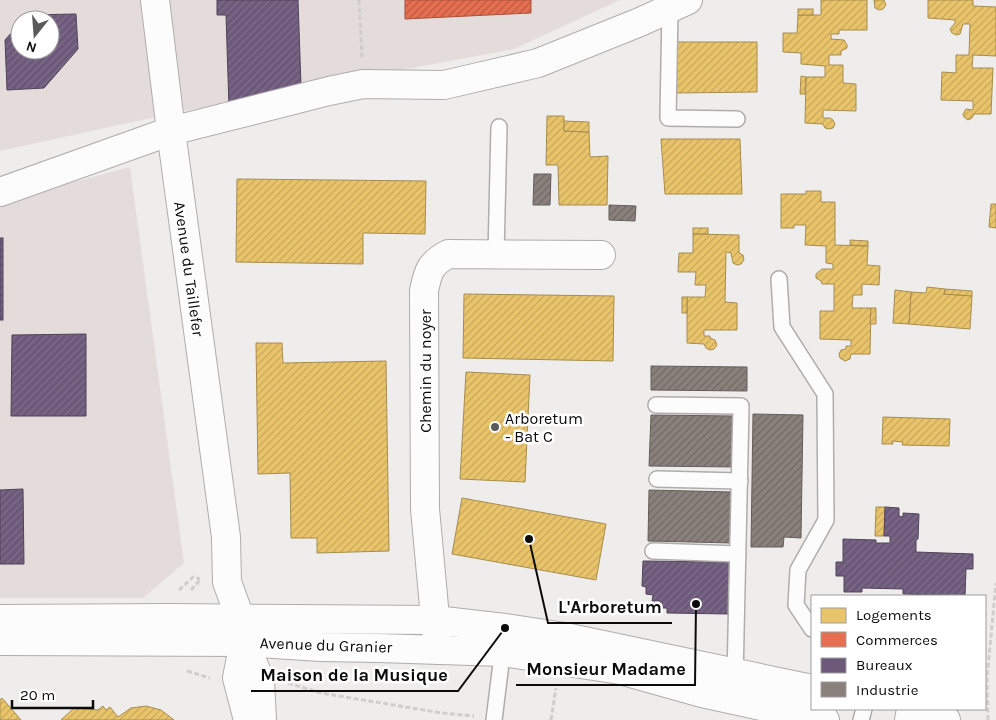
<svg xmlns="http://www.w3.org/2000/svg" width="996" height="720" font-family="Karla,sans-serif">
<defs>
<pattern id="homes-hatch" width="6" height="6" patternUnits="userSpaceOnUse" patternTransform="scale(1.25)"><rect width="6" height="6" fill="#e9c46a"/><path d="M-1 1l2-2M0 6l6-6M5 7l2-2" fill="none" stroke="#c7a75b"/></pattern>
<pattern id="shops-hatch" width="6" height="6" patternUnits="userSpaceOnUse" patternTransform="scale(1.25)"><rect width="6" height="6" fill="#e76f51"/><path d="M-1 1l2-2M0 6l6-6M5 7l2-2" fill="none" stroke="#ba5941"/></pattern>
<pattern id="offices-hatch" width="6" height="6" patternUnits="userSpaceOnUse" patternTransform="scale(1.25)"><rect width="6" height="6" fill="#6d597a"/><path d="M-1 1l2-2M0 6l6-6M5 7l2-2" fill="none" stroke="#7f7089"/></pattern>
<pattern id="industry-hatch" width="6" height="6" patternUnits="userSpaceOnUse" patternTransform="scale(1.25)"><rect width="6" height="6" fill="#8a817c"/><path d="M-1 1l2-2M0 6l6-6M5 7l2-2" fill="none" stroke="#6f6864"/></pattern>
</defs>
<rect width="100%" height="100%" fill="#efedec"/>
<!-- built -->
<g fill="#e4dcda" fill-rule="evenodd">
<path d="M 0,0 L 620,0 L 514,49 L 183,111 L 0,151 ZM 20,20 L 50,20 L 50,50 L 20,50 Z"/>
<polygon points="130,167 184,563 143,598 0,598 0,202"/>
</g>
<!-- homes -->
<g fill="url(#homes-hatch)" stroke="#a78c4e">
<polygon points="821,0 867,0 867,30 839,30 839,34 831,34 831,39 844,40 847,45 847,48 841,51 841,55 829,55 829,65 843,65 843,83 856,84 856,111 823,110 823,118 830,118 833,120 835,124 833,128 829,129 825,128 823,124 805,123 806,77 825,77 825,66 801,64 801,53 783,52 783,33 797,33 798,15 821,15"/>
<polygon points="874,0 884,0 886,5 883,9 879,10 875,8"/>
<polygon points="928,0 973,0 973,6 996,7 996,56 973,55 972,68 993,68 991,114 974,114 972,118 968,120 964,117 963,114 966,109 973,110 973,101 941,100 942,72 956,73 956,55 969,55 970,24 963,24 960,34 956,35 952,33 950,29 955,23 955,20 928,18"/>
<rect x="798" y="9" width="15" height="6"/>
<polygon points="677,42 757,42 757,92 676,93"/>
<polygon points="801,76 806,77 805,94 800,94"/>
<polygon points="547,116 564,116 564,131 589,132 590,157 608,156 607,205 559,205 558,165 546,165"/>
<polygon points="564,121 589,122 589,132 564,131"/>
<polygon points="661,139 740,139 742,194 665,194"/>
<polygon points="237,179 426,181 425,234 363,233 363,264 236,262"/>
<polygon points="806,191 821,191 821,202 835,202 835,245 868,246 867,265 880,266 879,285 862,284 862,295 853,295 852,308 871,308 870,354 851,354 850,359 845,361 840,358 839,354 841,350 846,349 846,346 851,346 851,340 820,339 820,311 834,311 834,284 822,284 821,281 816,278 816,274 822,269 833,269 833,264 826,263 826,246 805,245 806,225 794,225 794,228 781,228 781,194 806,194"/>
<polygon points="991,204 996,204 996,228 989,227"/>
<rect x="693" y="228" width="15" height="6"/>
<polygon points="693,234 739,235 739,253 743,255 744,260 741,264 737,265 733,263 731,253 726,252 725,302 737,303 737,330 704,330 704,336 710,336 710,338 715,340 717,345 714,349 710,350 706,348 704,344 687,343 687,297 705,297 706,285 695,285 696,272 678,272 679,253 693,253"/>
<polygon points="850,240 868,241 868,246 850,245"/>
<polygon points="927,287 945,289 944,294 972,296 970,329 909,324 911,292 926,293"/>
<polygon points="945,289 972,291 972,296 944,294"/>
<polygon points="895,290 911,292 909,324 893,323"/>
<polygon points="464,294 614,296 613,361 463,358"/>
<rect x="682" y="297" width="5" height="16"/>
<polygon points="871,308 876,308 876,324 870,324"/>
<polygon points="256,343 282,343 283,363 386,361 389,551 317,553 317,538 291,538 290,473 258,474"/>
<polygon points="466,372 530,375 525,482 460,479"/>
<polygon points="883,417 950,419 949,446 902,445 903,442 892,441 893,444 882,444"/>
<polygon points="462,498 606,524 596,580 452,554"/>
<polygon points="876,507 885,507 884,536 875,536"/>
<polygon points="2,698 21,720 0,720 0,700"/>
<polygon points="103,706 106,710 110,707 118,717 131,708 146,706 161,710 174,720 61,720 74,708 98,710"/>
</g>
<!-- shops -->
<polygon fill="url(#shops-hatch)" stroke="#a5513c" points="405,0 531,0 531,13 405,19"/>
<!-- offices -->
<g fill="url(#offices-hatch)" stroke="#504259">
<polygon points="217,0 298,0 301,86 229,107 226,15 217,15"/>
<polygon points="76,14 78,49 44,88 7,90 5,40 20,23 20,50 50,50 50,20 22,20 26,15"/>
<rect x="0" y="238" width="3" height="82"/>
<polygon points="86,334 86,416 11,416 12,335"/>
<polygon points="23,489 24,564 0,564 0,490"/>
<polygon points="885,507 899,508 899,516 903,517 903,513 919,514 918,539 916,540 916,552 973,554 973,569 966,569 965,596 903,594 903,589 862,588 862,592 844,592 844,576 836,576 836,562 843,562 843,539 876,540 876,543 890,543 890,536 884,536"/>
<polygon points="643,561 731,562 730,614 667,613 667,608 659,608 660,601 652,601 653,595 646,594 646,587 642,586"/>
</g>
<!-- industry -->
<g fill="url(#industry-hatch)" stroke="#645e5a">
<polygon points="534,174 551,174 550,205 533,205"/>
<polygon points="609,205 636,206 635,221 609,220"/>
<polygon points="651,366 747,367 747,391 651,390"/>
<polygon points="753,414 803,415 801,538 784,537 783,547 751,547"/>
<polygon points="651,415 735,416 734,467 649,466"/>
<polygon points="649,490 733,492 732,543 648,541"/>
</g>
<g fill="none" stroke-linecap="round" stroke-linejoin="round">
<defs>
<g id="lane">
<polyline points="670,9 668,118 737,119"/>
<polyline points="496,255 499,127"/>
<polyline points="779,279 782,327 825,394 826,520 798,570 796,605 812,629"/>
<polyline points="656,405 741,406 735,679"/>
<polyline points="657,479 740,481"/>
<polyline points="653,551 738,554"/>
<polyline points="494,720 503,647"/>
<polyline points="861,720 864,709"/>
</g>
<g id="street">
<polyline points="0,192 171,131 329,91 363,84 444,85 538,63 640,22 688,0"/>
<path d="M 438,650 L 425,509 L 424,291 C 428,271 430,264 448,254 L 601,255"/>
<polyline points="909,720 911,709"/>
</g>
<g id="secondary">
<polyline points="155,0 171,131 226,537 227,582 240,618 244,642 260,680 262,720"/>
<polyline points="0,619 169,618 435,620 505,628 565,637 812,689"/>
<polyline points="0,641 244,642 321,647 378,648 503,652 620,670 702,693 825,720"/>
<polyline points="244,642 237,678 248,720"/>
<polyline points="922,709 946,720"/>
</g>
</defs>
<!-- lane casing -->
<use href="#lane" stroke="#afadac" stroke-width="18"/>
<!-- street casing -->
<use href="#street" stroke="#afadac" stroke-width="30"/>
<!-- secondary casing -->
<use href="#secondary" stroke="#afadac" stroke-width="30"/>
<!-- path -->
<g stroke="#cfcecd" stroke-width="3" stroke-dasharray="5 2.5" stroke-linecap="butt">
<polyline points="359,0 362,58"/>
<polyline points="179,590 193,577 200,579"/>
<polyline points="191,590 200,580"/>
<polyline points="187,671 210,678"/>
<polyline points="288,683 321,693 442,713 474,716"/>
<polyline points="551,720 556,688"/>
<polyline points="988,720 987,678 996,583"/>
</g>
<!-- lane -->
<use href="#lane" stroke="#fdfcfc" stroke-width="15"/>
<!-- street -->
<use href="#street" stroke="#fdfcfc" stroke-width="28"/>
<!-- secondary -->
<use href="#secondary" stroke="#fdfcfc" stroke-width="28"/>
</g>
<!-- markers -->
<circle fill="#5b5a5a" stroke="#fff" stroke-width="2" cx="495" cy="427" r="5"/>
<g text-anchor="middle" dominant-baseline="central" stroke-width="5" stroke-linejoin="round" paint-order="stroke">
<!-- street labels -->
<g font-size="16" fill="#0c0b0b" stroke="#fff">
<text transform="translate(189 269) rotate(82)">Avenue du Taillefer</text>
<text transform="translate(425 371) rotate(-90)">Chemin du noyer</text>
<text transform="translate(326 645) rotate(2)">Avenue du Granier</text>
</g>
<!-- poi labels -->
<g font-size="16" fill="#0c0b0b" stroke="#fff" text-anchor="start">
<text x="505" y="418">Arboretum<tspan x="505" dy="18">- Bat C</tspan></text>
</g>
</g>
<!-- callouts -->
<path fill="none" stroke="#0c0b0b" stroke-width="2" d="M529 539L548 623H672M696 604L695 685H516M505 628L458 691H251"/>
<g fill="#0c0b0b" stroke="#fff" stroke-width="2">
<circle cx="529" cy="539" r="5"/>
<circle cx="696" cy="604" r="5"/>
<circle cx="505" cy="628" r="5"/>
</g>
<g font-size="18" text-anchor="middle" font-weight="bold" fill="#0c0b0b" stroke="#fff" stroke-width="5" stroke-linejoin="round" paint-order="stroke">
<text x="610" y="613">L'Arboretum</text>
<text x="606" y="675">Monsieur Madame</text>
<text x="354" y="681">Maison de la Musique</text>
</g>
<!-- legend -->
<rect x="811" y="595" width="175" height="115" fill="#ffffff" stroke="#9e9d9d"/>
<rect x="821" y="608" width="25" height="15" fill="#e9c46a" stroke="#9e9d9d"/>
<text x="856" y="620" font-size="15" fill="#0c0b0b">Logements</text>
<rect x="821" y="632" width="25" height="15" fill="#e76f51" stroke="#9e9d9d"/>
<text x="856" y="645" font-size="15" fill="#0c0b0b">Commerces</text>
<rect x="821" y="658" width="25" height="15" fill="#6d597a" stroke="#9e9d9d"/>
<text x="856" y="670" font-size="15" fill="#0c0b0b">Bureaux</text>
<rect x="821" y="682" width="25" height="15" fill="#8a817c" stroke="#9e9d9d"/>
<text x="856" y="695" font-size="15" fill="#0c0b0b">Industrie</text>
<!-- north arrow -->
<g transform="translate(35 35) rotate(197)"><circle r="24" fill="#ffffff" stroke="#9e9d9d"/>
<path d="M0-4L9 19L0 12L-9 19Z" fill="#5b5a5a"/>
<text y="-8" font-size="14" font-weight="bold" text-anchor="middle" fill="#0c0b0b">N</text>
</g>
<!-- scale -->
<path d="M12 700v8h81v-8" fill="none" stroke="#0c0b0b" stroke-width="2.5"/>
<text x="20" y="700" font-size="15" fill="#0c0b0b" stroke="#ffffff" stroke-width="4" paint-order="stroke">20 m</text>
</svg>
